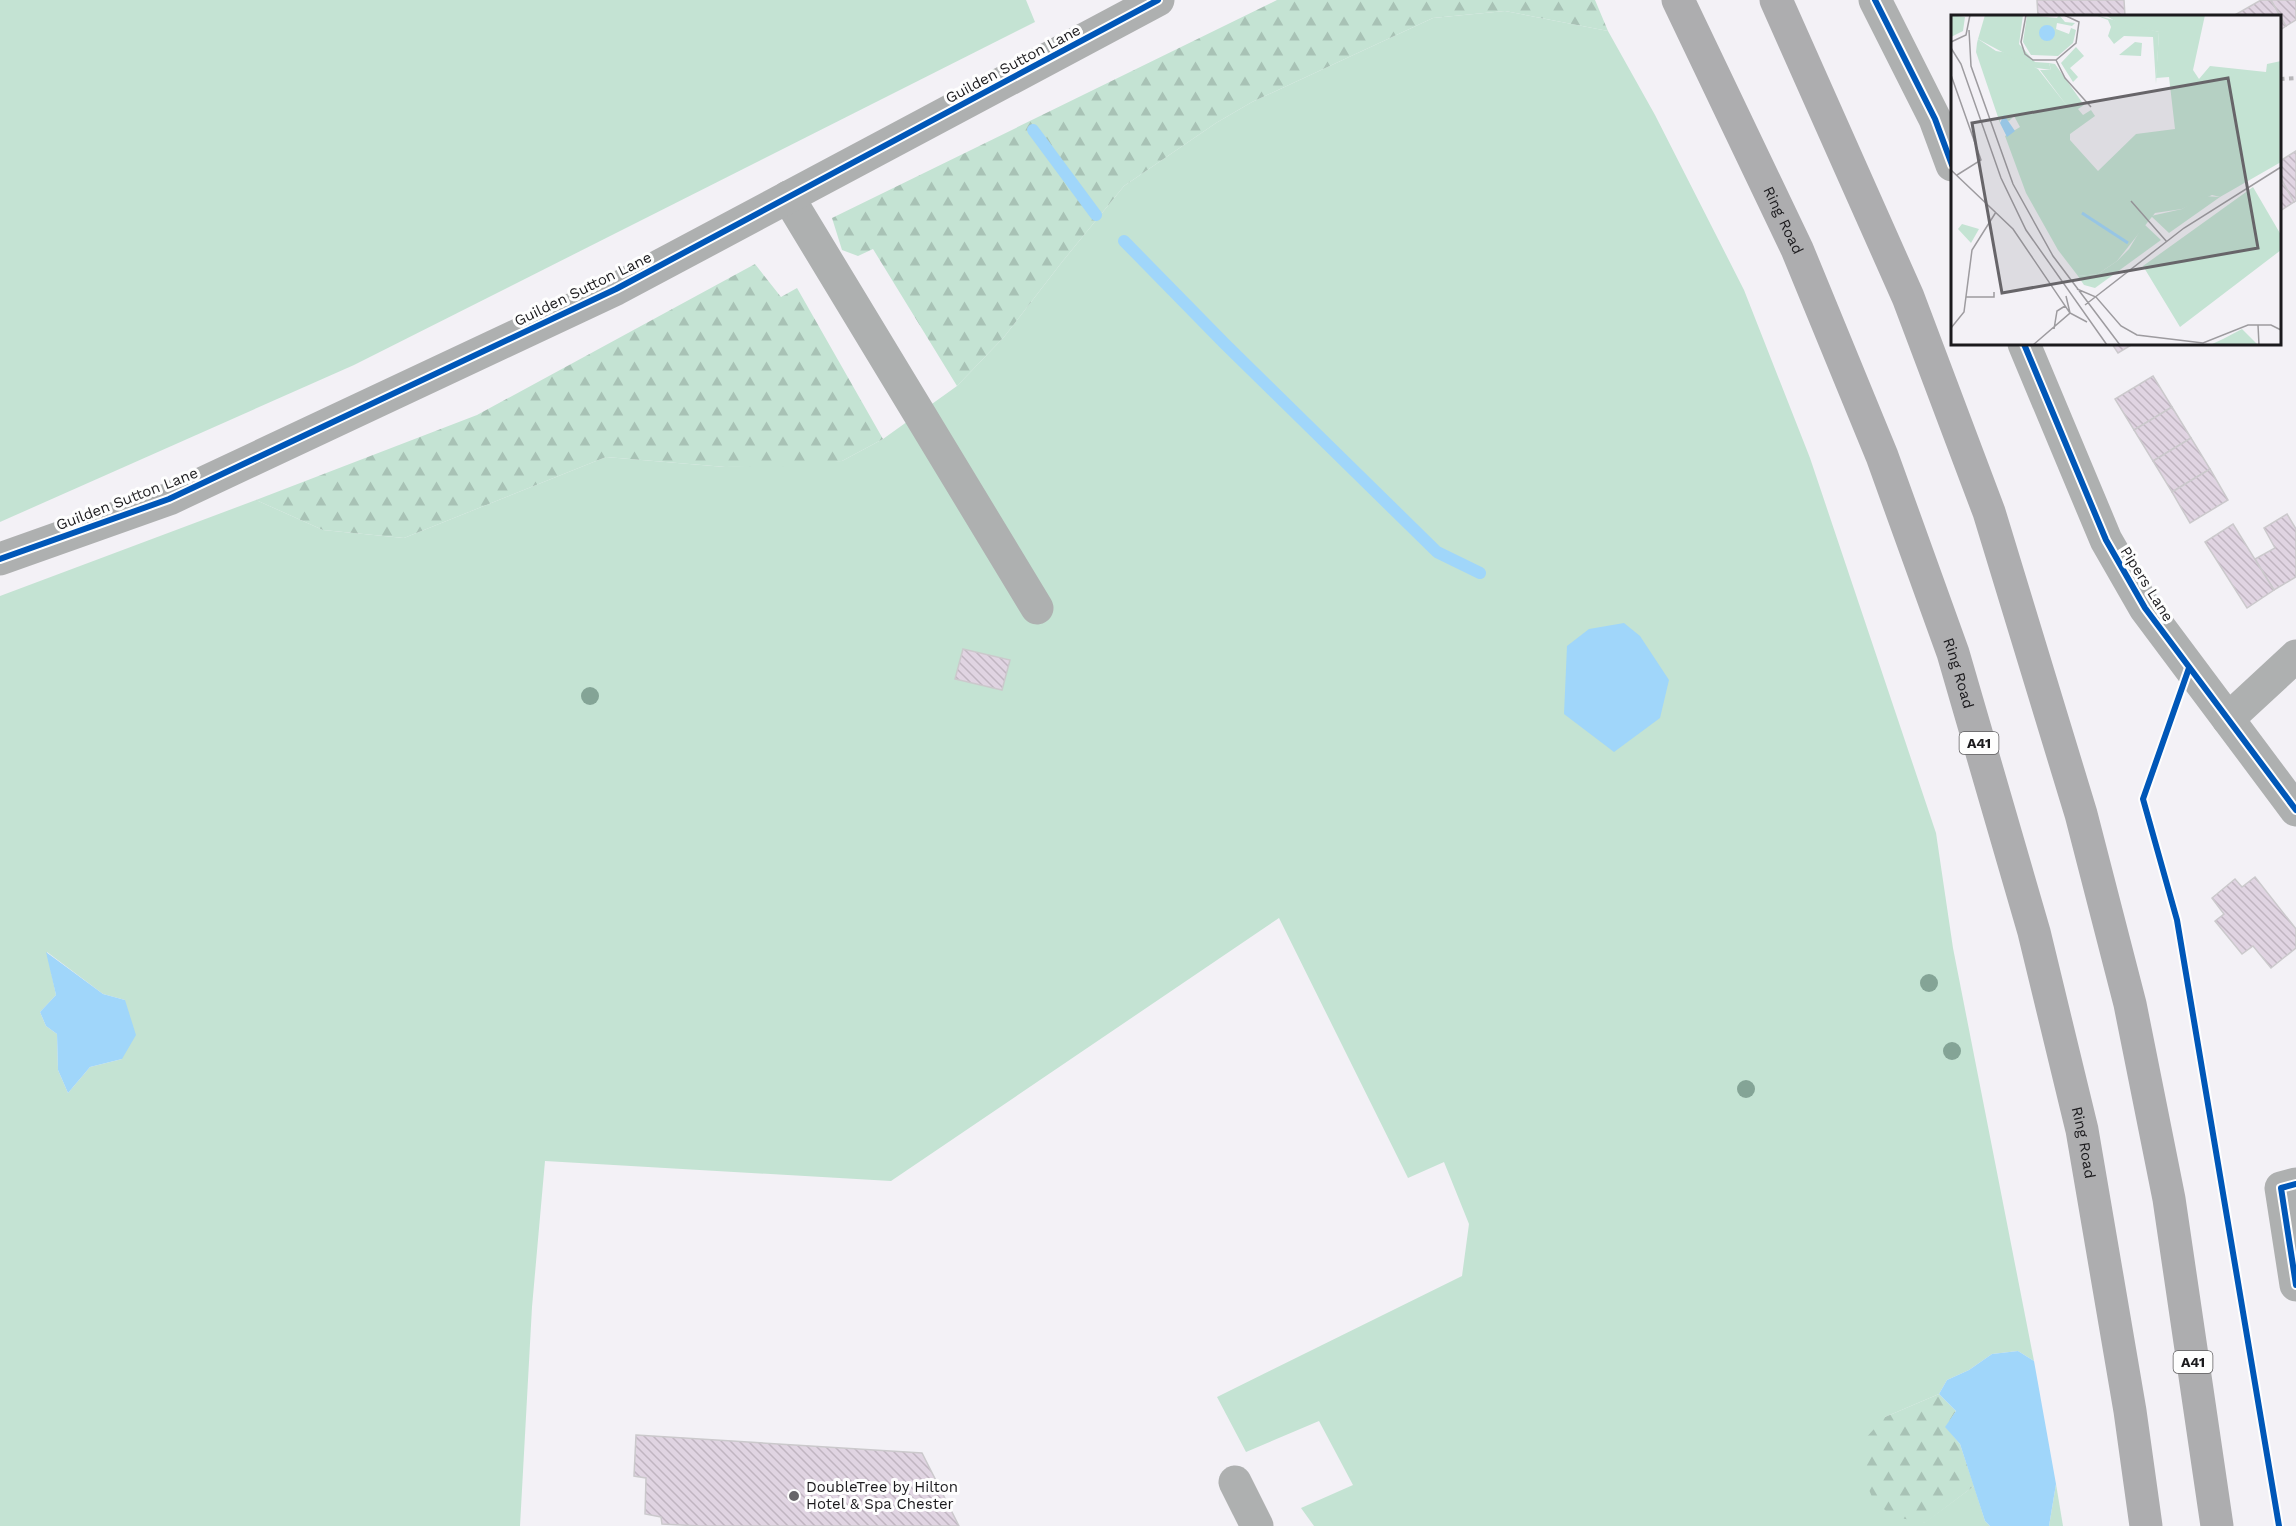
<svg xmlns="http://www.w3.org/2000/svg" width="2296" height="1526" font-family="'Work Sans',sans-serif">
<defs>
<pattern id="forest-firs" width="22" height="20" patternUnits="userSpaceOnUse" patternTransform="scale(1.5)"><rect width="22" height="20" fill="#c4e3d3"/><path d="M5 1l3.5 6h-7zM16 11l3.5 6h-7z" fill="#a8c2b5"/></pattern>
<pattern id="building-back-hatch" width="6" height="6" patternUnits="userSpaceOnUse" patternTransform="scale(1.5)"><rect width="6" height="6" fill="#e0d4e2"/><path d="M-1 5l2 2M0 0l6 6M5-1l2 2" fill="none" stroke="#c0b5c1"/></pattern>
</defs>
<rect width="100%" height="100%" fill="#f3f1f6"/>
<!-- grass -->
<g fill="#c4e3d3" fill-rule="evenodd">
<polygon points="0,0 1026,0 1035,22 354,365 0,522"/>
<path d="M 1505,11 L 1608,31 L 1655,115 L 1744,290 L 1810,458 L 1936,833 L 1953,948 L 2034,1361 L 2018,1351 L 1992,1354 L 1969,1370 L 1947,1380 L 1939,1394 L 1885,1417 L 1924,1523 L 1974,1486 L 1985,1521 L 1990,1526 L 1314,1526 L 1301,1508 L 1353,1485 L 1319,1421 L 1246,1452 L 1217,1397 L 1462,1276 L 1469,1224 L 1444,1162 L 1408,1178 L 1279,918 L 891,1181 L 545,1161 L 532,1307 L 520,1526 L 0,1526 L 0,596 L 256,500 L 323,530 L 404,538 L 606,457 L 725,467 L 842,461 L 883,439 L 957,386 L 1004,337 L 1062,262 L 1124,186 L 1216,123 L 1252,102 L 1433,18 ZM 47,952 L 103,994 L 125,1000 L 122,1059 L 90,1067 L 68,1093 L 58,1070 L 57,1034 L 46,1026 L 40,1012 L 56,995 Z"/>
<polygon points="2056,1484 2063,1526 2049,1526"/>
</g>
<!-- forest -->
<g fill="url(#forest-firs)">
<polygon points="1277,0 1595,0 1608,31 1505,11 1433,18 1252,102 1216,123 1124,186 1062,262 1004,337 957,386 873,249 858,256 842,250 832,218"/>
<polygon points="755,264 781,297 797,288 883,439 842,461 808,466 725,467 606,457 404,538 323,530 256,500 477,415"/>
<polygon points="1939,1394 1956,1411 1946,1427 1960,1444 1974,1486 1925,1523 1891,1516 1872,1497 1861,1470 1863,1441 1885,1417"/>
</g>
<!-- water -->
<g fill="#a0d6fa">
<polygon points="1624,623 1640,636 1669,680 1660,718 1614,752 1564,714 1567,646 1589,629"/>
<polygon points="46,952 103,994 125,1000 136,1035 122,1059 90,1067 68,1093 58,1070 57,1034 46,1026 40,1012 56,995"/>
<polygon points="2018,1351 2034,1361 2056,1484 2049,1526 1990,1526 1985,1521 1960,1444 1945,1427 1956,1411 1939,1394 1947,1380 1969,1370 1992,1354"/>
</g>
<g fill="none" stroke-linecap="round" stroke-linejoin="round">
<!-- stream -->
<g stroke="#a0d6fa" stroke-width="12">
<polyline points="1033,130 1096,215"/>
<polyline points="1124,241 1225,344 1437,552 1480,573"/>
</g>
</g>
<!-- building -->
<g fill="url(#building-back-hatch)" stroke="#cbc9cc" stroke-width="1.5">
<polygon points="2037,0 2124,0 2125,16 2038,16"/>
<polygon points="2261,0 2271,0 2286,26 2280,30 2280,16 2233,16"/>
<polygon points="2271,0 2296,0 2296,20 2286,26"/>
<polygon points="2296,151 2296,201 2294,202 2280,177 2280,161"/>
<polygon points="2280,177 2294,202 2280,211"/>
<polygon points="2112,344 2133,344 2118,353"/>
<polygon points="2153,376 2172,407 2134,430 2115,399"/>
<polygon points="2172,407 2191,438 2153,461 2134,430"/>
<polygon points="2191,438 2210,469 2172,492 2153,461"/>
<polygon points="2210,469 2228,500 2190,523 2172,492"/>
<polygon points="2287,514 2296,529 2296,577 2274,590 2255,559 2275,548 2264,528"/>
<polygon points="2233,524 2274,590 2247,608 2205,542"/>
<polygon points="963,649 1010,660 1002,690 955,679"/>
<polygon points="2255,877 2296,929 2296,948 2271,968 2253,946 2242,954 2215,921 2224,914 2212,898 2235,879 2242,887"/>
<polygon points="636,1435 922,1453 959,1526 700,1526 662,1524 661,1517 645,1514 646,1478 634,1476"/>
</g>
<g fill="none" stroke-linecap="round" stroke-linejoin="round">
<!-- path -->
<polyline stroke="#b7b6b9" stroke-width="4" stroke-dasharray="4.5 4.5" stroke-linecap="butt" points="2280,79 2296,78"/>
<!-- minor -->
<g stroke="#aeb0b0" stroke-width="33">
<polyline points="1875,0 1935,119 1952,165"/>
<polyline points="788,197 1037,608"/>
<polyline points="2024,344 2106,540 2145,608 2296,810"/>
<polyline points="0,559 169,499 616,289 1158,0"/>
<polyline points="2228,719 2296,656"/>
<polyline points="2296,1184 2281,1188 2296,1285"/>
<polyline points="1235,1482 1257,1526"/>
</g>
<!-- highway -->
<g stroke="#adadaf" stroke-width="33">
<path id="s1" d="M 1678,0 L 1797,249 L 1882,456 L 1953,653 L 2034,932 L 2082,1130 L 2130,1411 L 2146,1526"/>
<polyline points="1776,0 1908,297 1989,512 2081,814 2130,1004 2169,1199 2217,1526"/>
</g>
<defs>
<g id="cycleway">
<polyline points="1875,0 1935,119 1952,165"/>
<polyline points="2024,344 2106,540 2145,608 2296,810"/>
<polyline points="0,559 169,499 616,289 1158,0"/>
<polyline points="2189,668 2143,799 2177,920 2279,1526"/>
<polyline points="2296,1184 2281,1188 2296,1285"/>
</g>
</defs>
<!-- cycleway casing -->
<use href="#cycleway" stroke="#fefefe" stroke-width="10"/>
<!-- cycleway -->
<use href="#cycleway" stroke="#0057b8" stroke-width="6"/>
</g>
<!-- trees -->
<g fill="#84a496">
<circle cx="590" cy="696" r="9"/>
<circle cx="1929" cy="983" r="9"/>
<circle cx="1952" cy="1051" r="9"/>
<circle cx="1746" cy="1089" r="9"/>
</g>
<!-- markers -->
<circle fill="#676569" stroke="#fefefe" stroke-width="2" cx="794" cy="1496" r="6"/>
<g text-anchor="middle" dominant-baseline="central" stroke-width="6" stroke-linejoin="round" paint-order="stroke">
<!-- shield labels -->
<g fill="#fefefe" stroke="#5f5e60" stroke-width="1.5">
<rect x="1959.5" y="732" width="39" height="22" rx="4.5"/>
<rect x="2173.5" y="1351" width="39" height="22" rx="4.5"/>
</g>
<g font-size="14" font-weight="bold" fill="#1b1a1d">
<text x="1979" y="743">A41</text>
<text x="2193" y="1362">A41</text>
</g>
<!-- street labels -->
<g font-size="15" fill="#1b1a1d" stroke="#fefefe">
<text transform="translate(1013 64) rotate(-28)">Guilden Sutton Lane</text>
<text stroke="none"><textPath href="#s1" startOffset="244">Ring Road</textPath></text>
<text transform="translate(583 289) rotate(-26)">Guilden Sutton Lane</text>
<text transform="translate(127 499) rotate(-21)">Guilden Sutton Lane</text>
<text transform="translate(2147 584) rotate(58)">Pipers Lane</text>
<text stroke="none"><textPath href="#s1" startOffset="730">Ring Road</textPath></text>
<text stroke="none"><textPath href="#s1" startOffset="1216">Ring Road</textPath></text>
</g>
<!-- poi labels -->
<g font-size="15" fill="#1b1a1d" stroke="#fefefe" text-anchor="start">
<text x="806" y="1487">DoubleTree by Hilton<tspan x="806" dy="17">Hotel &amp; Spa Chester</tspan></text>
</g>
</g>
<!-- overview -->
<g transform="translate(1951 15)">
<rect width="330" height="330" fill="#f3f1f6"/>
<path d="M 0,0 L 14,2 L 12,16 L 0,22 ZM 76,0 L 106,3 L 108,0 L 114,7 L 124,8 L 121,11 L 106,8 L 105,14 L 118,19 L 120,13 L 125,15 L 122,28 L 107,41 L 80,40 L 72,27 ZM 154,0 L 254,0 L 242,55 L 248,64 L 259,51 L 315,57 L 316,49 L 330,46 L 330,147 L 269,182 L 261,180 L 231,194 L 204,198 L 166,246 L 147,259 L 127,261 L 107,235 L 75,178 L 54,121 L 69,112 L 63,101 L 58,106 L 49,102 L 49,108 L 25,37 L 26,28 L 27,24 L 45,36 L 57,38 L 87,54 L 116,91 L 89,55 L 100,55 L 98,48 L 104,49 L 133,90 L 127,94 L 132,100 L 140,95 L 144,101 L 119,119 L 119,125 L 147,156 L 185,119 L 224,114 L 218,62 L 205,63 L 208,17 L 169,9 ZM 184,27 L 191,28 L 190,41 L 168,40 ZM 125,32 L 133,41 L 119,53 L 127,62 L 122,67 L 110,48 ZM 302,172 L 330,220 L 330,235 L 229,312 L 192,251 ZM 11,209 L 28,214 L 20,228 L 7,214 ZM 291,314 L 307,330 L 259,330 L 272,324 Z" fill="#c4e3d3"/>
<path d="M 34,0 L 72,0 L 68,29 L 84,47 L 98,48 L 100,55 L 79,52 L 27,24 ZM 144,0 L 208,17 L 205,69 L 202,22 L 173,21 L 163,29 L 157,21 L 160,12 L 157,5 ZM 252,181 L 269,182 L 218,218 L 200,201 L 231,194 ZM 193,209 L 210,225 L 144,273 L 133,270 L 127,261 L 147,259 L 166,246 L 178,234 Z" fill="#c4e3d3"/>
<path d="M88 18a8 8 0 1 1 16 0a8 8 0 1 1-16 0ZM 53,100 L 64,116 L 56,122 L 49,108 Z" fill="#a0d6fa"/>
<path fill="none" stroke="#a0d6fa" stroke-width="3" d="M 131,198 L 177,228"/>
<path fill="none" stroke="#9d9b9f" stroke-width="1.5" d="M 75,0 L 70,27 L 74,39 L 82,45 L 105,45 L 125,28 L 128,7 L 113,0M 18,15 L 20,51 L 62,169 L 102,241 L 169,330M 0,27 L 15,20 L 19,0M 0,33 L 10,49 L 50,163 L 75,215 L 156,330M 105,45 L 114,63 L 140,92M 0,60 L 30,145 L 6,160M 0,155 L 62,214 L 119,298 L 82,330M 180,186 L 216,227M 126,274 L 145,282 L 170,311 L 186,320 L 252,328 L 297,310 L 320,310 L 330,315M 115,281 L 119,298 L 136,307M 15,282 L 43,282 L 43,277M 134,290 L 233,213 L 330,152M 307,310 L 308,330M 0,313 L 13,297 L 21,235 L 45,197M 103,314 L 106,296 L 114,291"/>
<path fill="#676569" fill-opacity="0.15" stroke="#676569" stroke-width="3" d="M 277,63 L 307,233 L 51,278 L 21,108 Z"/>
<rect width="330" height="330" fill="none" stroke="#1b1a1d" stroke-width="3"/>
</g>
</svg>
